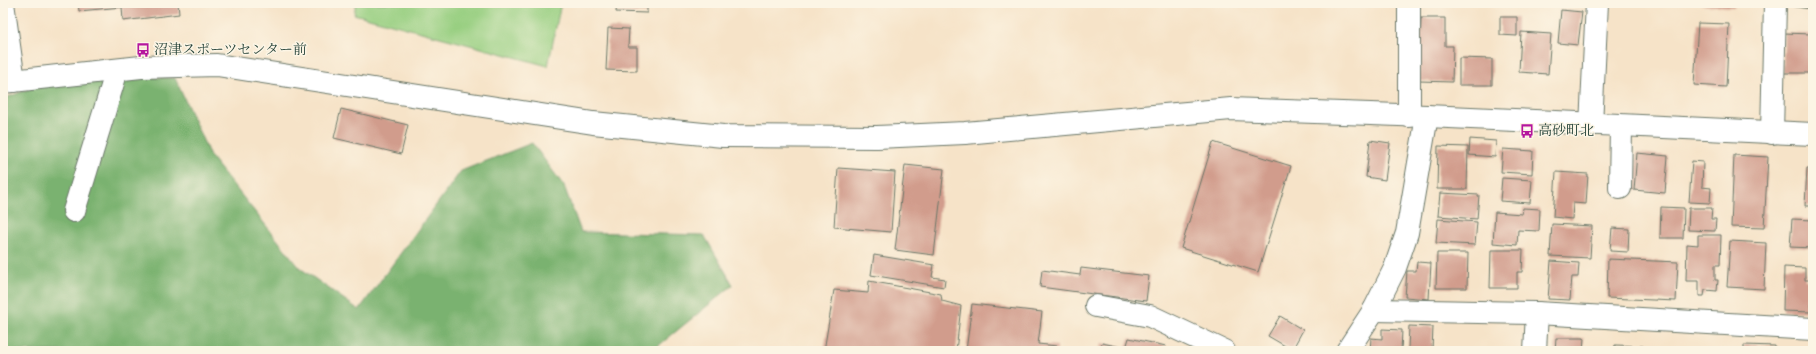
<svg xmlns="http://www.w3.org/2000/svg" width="1816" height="354" font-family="'Old Standard TT','Noto Serif JP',serif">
<rect width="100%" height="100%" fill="#fcf5e5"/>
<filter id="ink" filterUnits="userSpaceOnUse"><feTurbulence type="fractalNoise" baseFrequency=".025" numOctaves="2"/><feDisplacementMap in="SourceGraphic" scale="8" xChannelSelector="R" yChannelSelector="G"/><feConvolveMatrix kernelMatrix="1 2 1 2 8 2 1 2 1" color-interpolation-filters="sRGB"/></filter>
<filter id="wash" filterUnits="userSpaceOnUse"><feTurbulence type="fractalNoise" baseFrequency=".012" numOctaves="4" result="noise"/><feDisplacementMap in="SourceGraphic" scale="16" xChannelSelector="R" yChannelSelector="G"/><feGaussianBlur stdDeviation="0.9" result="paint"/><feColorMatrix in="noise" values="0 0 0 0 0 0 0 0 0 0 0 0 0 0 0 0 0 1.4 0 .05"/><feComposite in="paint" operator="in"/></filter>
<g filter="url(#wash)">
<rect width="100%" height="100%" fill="#f6e3c8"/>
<!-- green -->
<polygon fill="#98cf81" stroke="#5c865a" points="356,3 561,3 548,66 354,14"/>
<!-- forest -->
<polygon fill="#7ab26f" stroke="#4c7852" points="61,76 175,78 210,156 300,268 359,310 461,171 532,143 564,186 581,232 704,235 733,285 652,351 3,351 3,99"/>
<g id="blocks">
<!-- building -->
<g fill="#d19c8c">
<polygon points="78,3 178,3 179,14 123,21 122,7 79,11"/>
<polygon points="617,3 647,3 647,13 616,12"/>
<polygon points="1701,3 1735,3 1734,7 1701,5"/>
<polygon points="1782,3 1811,3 1810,9 1782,5"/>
<polygon points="1561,10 1582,12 1578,45 1558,43"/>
<polygon points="1500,17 1517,17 1517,36 1500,35"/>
<polygon points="1421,18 1445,18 1445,46 1453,46 1452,82 1419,81"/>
<polygon points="1698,23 1729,24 1726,87 1694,85"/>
<polygon points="608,28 629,29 628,47 637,47 637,71 606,70"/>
<polygon points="1521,32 1551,34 1548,74 1519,72"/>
<polygon points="1784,33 1811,34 1810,45 1813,46 1813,73 1783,73"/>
<polygon points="1459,58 1492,59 1492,85 1459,85"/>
<polygon points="341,109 408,125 401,154 334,138"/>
<polygon points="1470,139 1496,141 1495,157 1469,155"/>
<polygon points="1370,140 1390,143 1385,180 1366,177"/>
<polygon points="1213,142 1291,166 1258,272 1181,248"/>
<polygon points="1438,146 1468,147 1467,189 1437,189"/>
<polygon points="1503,149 1533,151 1532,174 1501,172"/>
<polygon points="1637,153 1668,156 1665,193 1634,190"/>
<polygon points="1734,155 1768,157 1764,228 1731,227"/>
<polygon points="1692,161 1703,162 1702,187 1711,188 1710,203 1689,202"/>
<polygon points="905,165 944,169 934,255 895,250"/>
<polygon points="838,168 895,172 891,232 834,227"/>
<polygon points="1807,168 1813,168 1813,206 1805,206"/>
<polygon points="1556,172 1588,174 1586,204 1573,203 1572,219 1553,217"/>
<polygon points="1502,178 1532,180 1530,203 1500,201"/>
<polygon points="1440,193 1479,195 1477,219 1438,216"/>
<polygon points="1661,207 1684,208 1683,238 1660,238"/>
<polygon points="1523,208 1540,209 1539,231 1518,230 1517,245 1493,243 1495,212 1522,214"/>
<polygon points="1689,208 1712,208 1711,219 1716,219 1715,231 1688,230"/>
<polygon points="1438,219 1477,222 1475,245 1436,243"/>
<polygon points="1792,219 1813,220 1813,248 1790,247"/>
<polygon points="1552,224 1592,226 1590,258 1550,256"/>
<polygon points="1612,228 1629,229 1628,252 1610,251"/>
<polygon points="1698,235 1721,235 1720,265 1715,265 1715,280 1718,280 1717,291 1705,290 1704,296 1699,296 1699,281 1686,281 1687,244 1698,245"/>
<polygon points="1730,241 1766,243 1764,289 1727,287"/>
<polygon points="1491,250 1523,250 1522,272 1517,272 1517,288 1490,288"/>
<polygon points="1437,253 1468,253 1467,288 1436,288"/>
<polygon points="874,255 934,265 932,277 945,279 944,287 871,275"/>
<polygon points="1608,259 1678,262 1676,301 1607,298"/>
<polygon points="1551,261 1579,263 1578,277 1572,277 1570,300 1548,299"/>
<polygon points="1417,262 1431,263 1429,299 1405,297 1407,271 1416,271"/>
<polygon points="1784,267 1805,268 1805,280 1812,280 1811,312 1783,311"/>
<polygon points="1081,268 1149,276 1146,301 1040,287 1042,270 1080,275"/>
<polygon points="869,281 941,294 942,301 961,306 956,351 824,351 834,290 868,293"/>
<polygon points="972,304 1042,312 1038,344 1057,346 1057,351 966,351"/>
<polygon points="1280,316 1303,330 1292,350 1268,336"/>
<polygon points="1409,326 1433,327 1432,350 1408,349"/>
<polygon points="1382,329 1402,330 1401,351 1370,351 1371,338 1382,339"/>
<polygon points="1129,338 1166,346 1164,351 1100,351 1102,343 1126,348"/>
<polygon points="1556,338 1584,338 1583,351 1555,351"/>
<polygon points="1615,345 1643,346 1642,351 1614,351"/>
<polygon points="1744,345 1775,346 1775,351 1744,351"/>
</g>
</g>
</g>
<g filter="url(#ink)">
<use href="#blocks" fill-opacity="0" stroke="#6a7768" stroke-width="1"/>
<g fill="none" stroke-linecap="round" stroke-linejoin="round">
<defs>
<g id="minor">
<polyline points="3,3 14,81"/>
<polyline points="1409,3 1409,116"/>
<polyline points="1591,125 1597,3"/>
<polyline points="1772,133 1775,3"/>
<polyline points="1620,188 1621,126"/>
<polyline points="74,211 117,70"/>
<polyline points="1096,306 1150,316 1224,351"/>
<polyline points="1374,310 1537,313 1813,329"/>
<polyline points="1347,351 1374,310 1395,268 1407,233 1427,116"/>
<polyline points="1535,351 1537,313"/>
</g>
<polyline id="tertiary" points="3,82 141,67 217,65 593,123 723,136 877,137 965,133 1231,109 1427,116 1813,134"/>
</defs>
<!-- minor casing -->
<use href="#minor" stroke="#6a7768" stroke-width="24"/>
<!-- tertiary casing -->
<use href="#tertiary" stroke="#6a7768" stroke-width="24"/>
<!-- minor -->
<use href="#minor" stroke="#fff" stroke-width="22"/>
<!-- tertiary -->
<use href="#tertiary" stroke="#fff" stroke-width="22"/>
</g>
</g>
<!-- icons -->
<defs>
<symbol id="bus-bare" viewBox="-9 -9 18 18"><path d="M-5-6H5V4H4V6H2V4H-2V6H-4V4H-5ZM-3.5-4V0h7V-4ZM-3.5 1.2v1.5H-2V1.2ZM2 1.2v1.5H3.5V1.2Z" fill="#b5179e" stroke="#fcf5e5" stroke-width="2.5" paint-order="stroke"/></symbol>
</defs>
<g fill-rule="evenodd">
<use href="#bus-bare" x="133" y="40" width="20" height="20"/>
<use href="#bus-bare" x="1517" y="121" width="20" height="20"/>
</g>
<g text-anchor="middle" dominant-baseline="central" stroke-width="3" stroke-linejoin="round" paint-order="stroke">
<!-- poi labels -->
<g font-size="14" fill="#1f3d34" stroke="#fcf5e5" text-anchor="start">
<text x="154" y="50">沼津スポーツセンター前</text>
<text x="1538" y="131">高砂町北</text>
</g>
</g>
<!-- margin -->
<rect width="1816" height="354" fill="none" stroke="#fcf5e5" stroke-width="16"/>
</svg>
